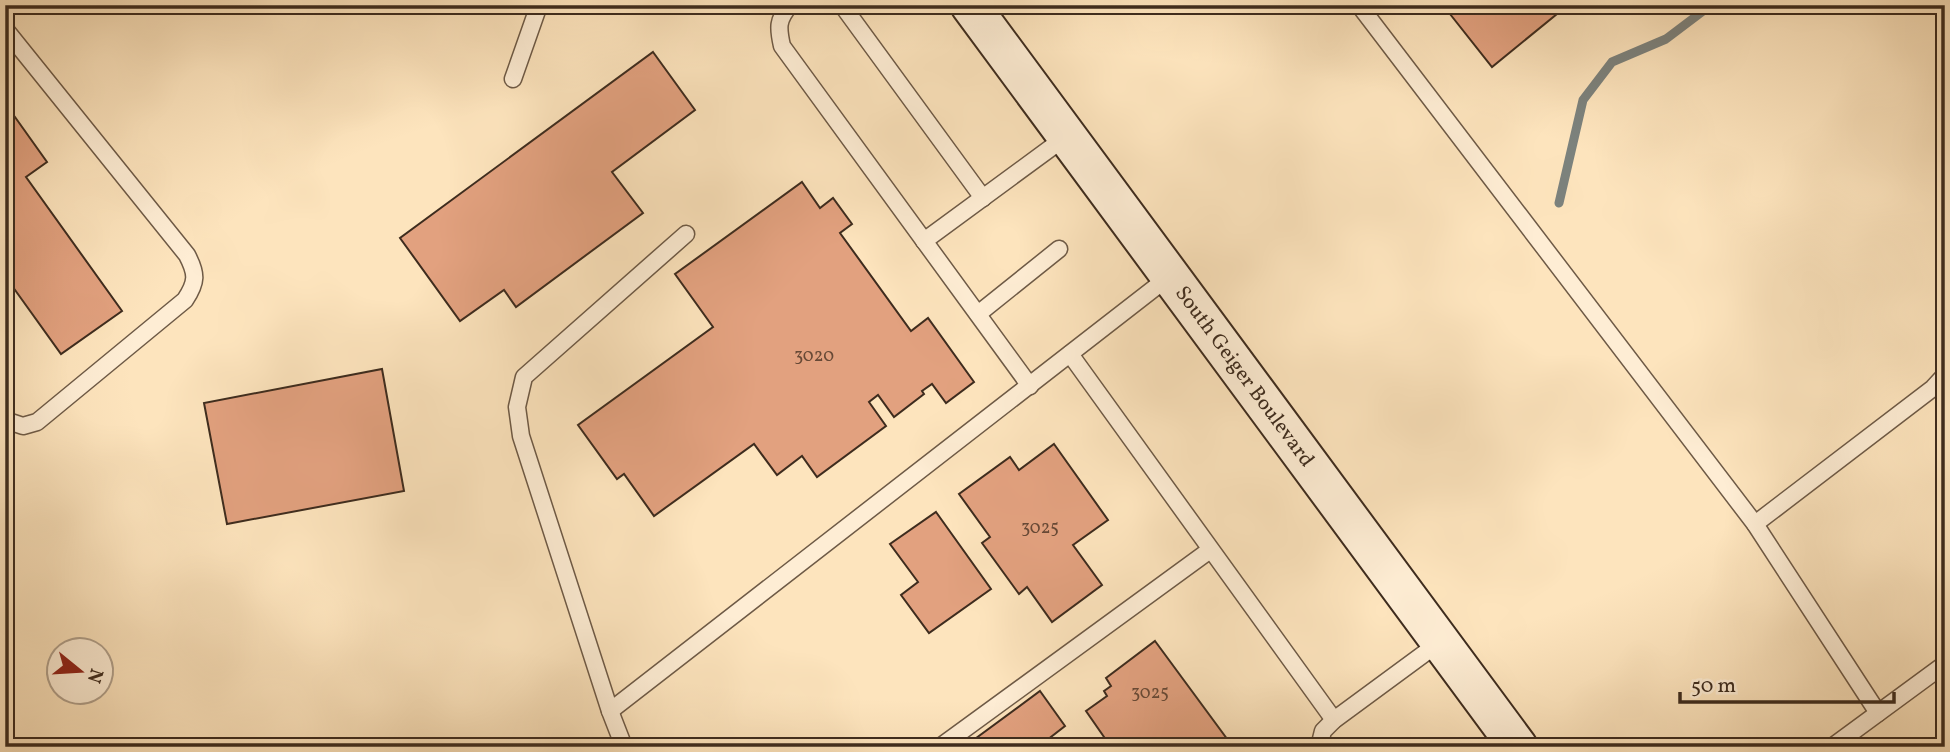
<svg xmlns="http://www.w3.org/2000/svg" width="1950" height="752" font-family="Vollkorn,serif">
<rect width="100%" height="100%" fill="#fde4bd"/>
<filter id="stains"><feTurbulence type="fractalNoise" baseFrequency=".00286" numOctaves="4"/><feColorMatrix values="0 0 0 0 .2 0 0 0 0 .09 0 0 0 0 .02 0 0 0 .5 -.17"/></filter>
<radialGradient id="worn" r=".72"><stop offset=".6" stop-color="#630" stop-opacity="0"/><stop offset="1" stop-color="#630" stop-opacity=".3"/></radialGradient>
<g fill="none" stroke-linecap="round" stroke-linejoin="round">
<!-- stream -->
<polyline stroke="#7c827d" stroke-width="9" points="1559,203 1583,100 1612,62 1666,39 1711,5"/>
</g>
<!-- building -->
<g fill="#e2a17f" stroke="#3e2c1e" stroke-width="2">
<polygon points="1461,5 1568,5 1492,67 1450,14"/>
<polygon points="653,52 695,110 612,172 643,213 516,307 504,290 460,321 400,238"/>
<polygon points="5,103 47,162 26,177 122,311 61,354 5,276"/>
<polygon points="802,182 820,208 833,198 852,224 840,233 911,331 928,318 974,382 946,403 932,384 922,391 924,394 894,417 878,395 869,402 886,426 817,477 802,456 777,475 754,444 654,516 624,474 617,479 578,425 713,327 675,274"/>
<polygon points="382,369 404,491 227,524 204,403"/>
<polygon points="1054,444 1108,520 1073,545 1102,585 1052,622 1027,587 1019,594 982,543 990,537 959,494 1010,457 1019,470"/>
<polygon points="936,512 991,589 929,633 901,595 918,582 890,544"/>
<polygon points="1155,641 1233,747 1111,747 1086,711 1107,696 1104,691 1111,686 1106,678"/>
<polygon points="1040,691 1065,726 1038,747 964,747"/>
</g>
<g fill="none" stroke-linecap="round" stroke-linejoin="round">
<defs>
<g id="lane">
<path d="M 790,5 C 777,20 778,28 782,46 L 1030,386"/>
<polyline points="842,5 983,198"/>
<polyline points="1359,5 1755,524 1878,713"/>
<path d="M 5,29 L 187,255 C 197,274 197,282 185,300 L 37,422 L 23,426 L 5,420"/>
<polyline points="513,79 539,5"/>
<polyline points="924,241 1067,136"/>
<polyline points="978,314 1059,249"/>
<polyline points="1070,354 1334,720"/>
<polyline points="1755,524 1933,388 1945,375"/>
<polyline points="610,711 1170,276"/>
<polyline points="624,747 610,711 521,436 517,407 524,377 686,234"/>
<polyline points="940,747 1210,550"/>
<polyline points="1319,747 1323,731 1334,720 1440,642"/>
<polyline points="1832,747 1945,664"/>
</g>
<g id="secondary">
<path id="s1" d="M 970,5 L 1518,747"/>
</g>
</defs>
<!-- lane casing -->
<use href="#lane" stroke="#6e5a46" stroke-width="19"/>
<!-- secondary casing -->
<use href="#secondary" stroke="#3e2c1e" stroke-width="42"/>
<!-- lane -->
<use href="#lane" stroke="#feedd4" stroke-width="16"/>
<!-- secondary -->
<use href="#secondary" stroke="#feedd4" stroke-width="38"/>
</g>
<g text-anchor="middle" dominant-baseline="central" stroke-width="6" stroke-linejoin="round" paint-order="stroke">
<!-- number labels -->
<g font-size="18" fill="#674936">
<text x="814" y="356">3020</text>
<text x="1040" y="528">3025</text>
<text x="1150" y="693">3025</text>
</g>
<!-- street labels -->
<g font-size="21" fill="#3e2c1e" stroke="#feedd4">
<text stroke="none"><textPath href="#s1" startOffset="462">South Geiger Boulevard</textPath></text>
</g>
</g>
<!-- margin -->
<rect width="1950" height="752" fill="none" stroke="#fde4bd" stroke-width="28"/>
<rect x="7" y="7" width="1936" height="738" fill="none" stroke="#3e2c1e" stroke-width="3.5"/>
<rect x="14" y="14" width="1922" height="724" fill="none" stroke="#3e2c1e" stroke-width="2"/>
<!-- north arrow -->
<g transform="translate(80 671) rotate(108)"><circle r="33" fill="#feedd4" stroke="#b1a08b" stroke-width="2"/>
<path d="M0-5L12 26L0 18L-12 26Z" fill="#8f2418"/>
<text y="-10" font-size="19" font-weight="bold" text-anchor="middle" fill="#3e2c1e">N</text>
</g>
<!-- scale -->
<path d="M1680 692v10h214v-10" fill="none" stroke="#3e2c1e" stroke-width="3.5"/>
<text x="1691" y="692" font-size="21" fill="#3e2c1e" stroke="#feedd4" stroke-width="5" paint-order="stroke">50 m</text>
<rect width="100%" height="100%" filter="url(#stains)"/>
<rect width="100%" height="100%" fill="url(#worn)"/>
</svg>
